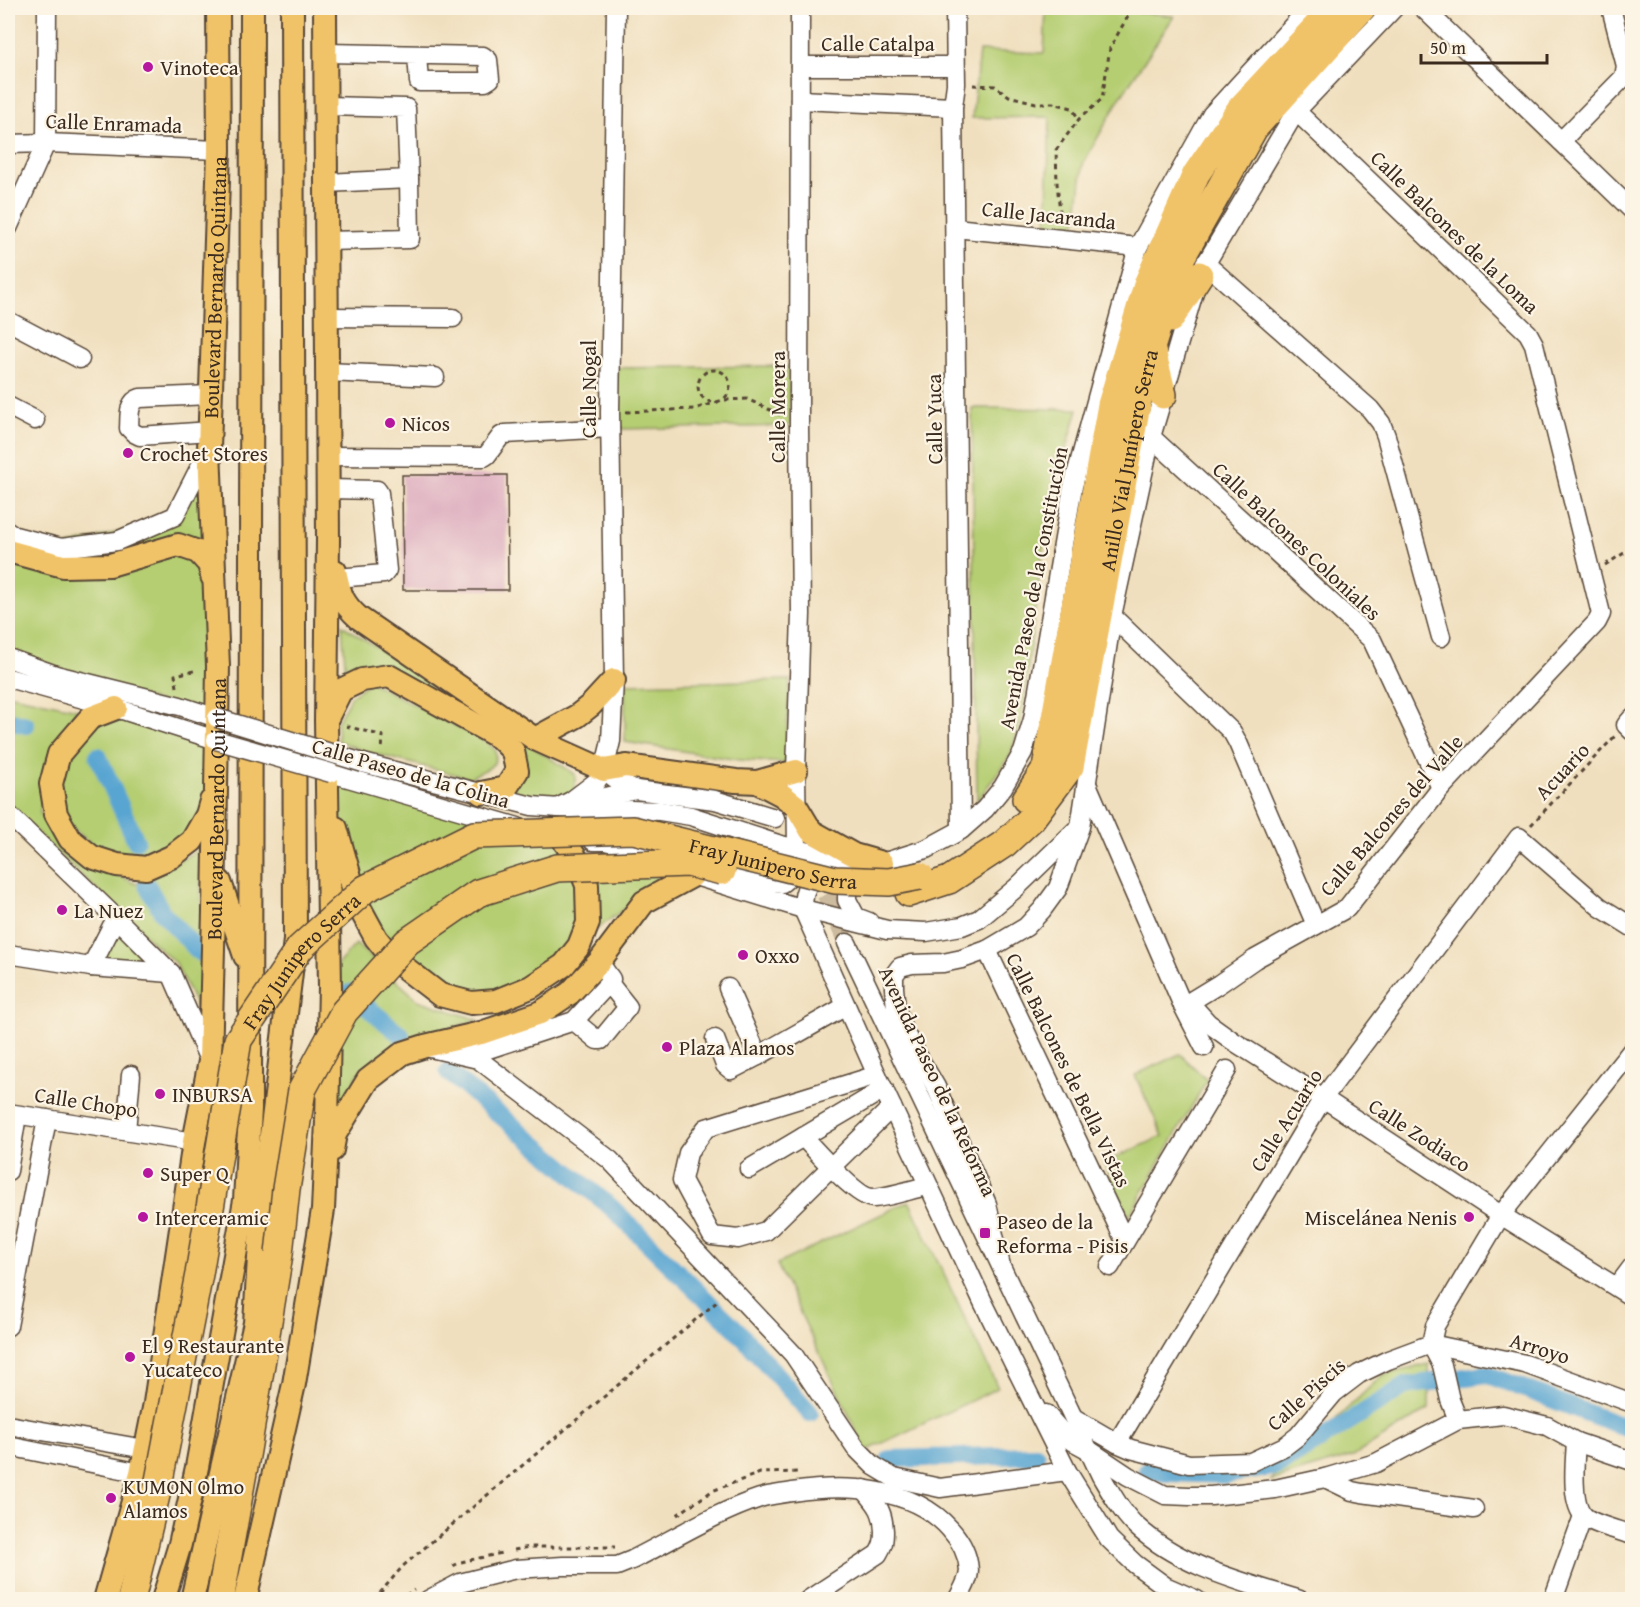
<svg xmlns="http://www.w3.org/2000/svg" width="1640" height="1607" font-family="'Gentium Book Plus',serif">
<rect width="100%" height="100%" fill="#fcf5e5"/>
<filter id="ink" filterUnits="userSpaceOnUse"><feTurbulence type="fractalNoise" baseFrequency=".0167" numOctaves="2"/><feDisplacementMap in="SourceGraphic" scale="12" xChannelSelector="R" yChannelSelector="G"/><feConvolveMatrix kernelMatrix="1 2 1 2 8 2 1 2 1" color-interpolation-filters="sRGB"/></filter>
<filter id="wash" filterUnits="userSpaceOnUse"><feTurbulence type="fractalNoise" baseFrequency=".008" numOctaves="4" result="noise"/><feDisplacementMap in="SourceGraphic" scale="24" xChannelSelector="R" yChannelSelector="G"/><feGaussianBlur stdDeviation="1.35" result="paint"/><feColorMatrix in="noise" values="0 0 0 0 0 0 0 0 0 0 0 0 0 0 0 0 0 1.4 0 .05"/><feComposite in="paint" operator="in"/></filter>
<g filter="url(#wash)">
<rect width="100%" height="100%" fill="#f0dfbe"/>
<!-- green -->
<g fill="#b5ce72" stroke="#787c48" stroke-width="1.5">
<polygon points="1046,8 1139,8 1139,12 1174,16 1120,98 1083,164 1074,238 1046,235 1050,117 972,118 979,51 1044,53"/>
<polygon points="788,366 790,426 617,429 616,368"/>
<polygon points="972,408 1078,409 1056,485 1043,547 1021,722 1010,756 977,801"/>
<polygon points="209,449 217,718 8,658 8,531 61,548 175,516"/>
<polygon points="342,625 575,774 575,791 553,800 512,795 517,750 395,672 346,676"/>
<polygon points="790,680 785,763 739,760 625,742 625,684"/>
<polygon points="370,682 485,741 495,750 496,756 494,763 489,768 469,778 367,752 338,741 337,723 351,696"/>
<polygon points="8,694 77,709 46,762 40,813 68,850 136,884 200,849 204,1023 176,964 8,806"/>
<polygon points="116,708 216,740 215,788 192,841 117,865 56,814 59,754"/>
<polygon points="331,773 564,841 587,885 564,965 471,1003 392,958 340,843"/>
<polygon points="578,851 665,879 597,929"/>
<polygon points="116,918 171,973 91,967"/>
<polygon points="356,944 418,1000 478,1020 396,1044 362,1068 338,1108 334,968"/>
<polygon points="1180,1054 1207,1080 1129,1216 1104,1163 1163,1136 1135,1075"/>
<polygon points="909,1201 998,1388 866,1451 777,1264"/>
<polygon points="1429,1364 1429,1409 1353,1456 1270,1481 1383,1375"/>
</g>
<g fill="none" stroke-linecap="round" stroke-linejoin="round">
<!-- canal -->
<g stroke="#59a5d2" stroke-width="18">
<polyline points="8,720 26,725"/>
<polyline points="98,756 136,841"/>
<polyline points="147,885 162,912 200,953"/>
<polyline points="350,993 401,1035"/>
<polyline points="448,1072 612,1208 737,1330 810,1413"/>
<polyline points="890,1459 1036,1455"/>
<polyline points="1147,1470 1166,1473 1226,1475 1279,1466 1405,1386 1486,1374 1632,1430"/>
</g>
</g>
<g id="blocks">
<!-- building -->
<polygon fill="#dcaabe" points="402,475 507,475 508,590 403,590"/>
</g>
</g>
<g filter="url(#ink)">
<use href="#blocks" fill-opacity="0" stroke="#564536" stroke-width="1.5"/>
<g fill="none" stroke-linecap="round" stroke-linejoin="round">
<!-- minor-tunnel -->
<polyline stroke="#ccbb9e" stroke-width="18" stroke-dasharray="18 9" stroke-linecap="butt" points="815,870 847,943"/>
<defs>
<g id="minor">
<polyline points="955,8 956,84 953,107 961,830"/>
<polyline points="1423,8 1632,210"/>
<polyline points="326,53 483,56 488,60 490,79 485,82 419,82 417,55"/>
<polyline points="800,66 955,66"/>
<polyline points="800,100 953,107"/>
<polyline points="326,106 406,108 409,179 326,183"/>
<polyline points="1561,141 1624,77 1626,66 1611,8"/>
<polyline points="8,144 46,143 219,150"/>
<polyline points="8,228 46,143 47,8"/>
<polyline points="955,228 1138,247"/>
<polyline points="326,241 410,239 409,179"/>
<polyline points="1205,263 1370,409 1381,423 1386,436 1441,637"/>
<polyline points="327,317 453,318"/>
<polyline points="8,321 80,359"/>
<polyline points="327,372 435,377"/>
<polyline points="8,406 35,420"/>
<path d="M 210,431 L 140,436 L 134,433 L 129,428 C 130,417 127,402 140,398 L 211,395"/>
<polyline points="1151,437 1372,640 1441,788"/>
<polyline points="327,456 484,457 487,455 501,436 505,434 610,428"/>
<polyline points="328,489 377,490 379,493 387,570 384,574 337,578"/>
<polyline points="8,531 15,536 61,548 117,541 175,516 209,449"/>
<polyline points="1112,616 1232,732 1238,743 1316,925"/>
<polyline points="8,658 56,675 180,706 217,718"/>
<polyline points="8,678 116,708 216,740"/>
<polyline points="1632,718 1626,725 1632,731"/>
<polyline points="363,763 532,806 600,811 631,810 660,811 691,816 781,845 845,861 882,863 926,849 961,830 985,809 1003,787 1023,752 1033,719 1073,486 1138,247 1212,114 1309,8"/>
<polyline points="604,770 620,782 636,790 715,800 775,818"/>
<polyline points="331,773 518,827"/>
<polyline points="1087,784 1183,1006 1204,1047"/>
<polyline points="573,804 636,790"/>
<polyline points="557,808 571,801 596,782 604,770 611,741 614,680 610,413 616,8"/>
<polyline points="8,814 116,918 171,973 209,1060"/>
<polyline points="593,841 605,841 668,856"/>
<polyline points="713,867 771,882 782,883 789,877 797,849 796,771 801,614 799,425 800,8"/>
<path d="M 825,872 C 807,877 803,892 803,909 L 877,1075 L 983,1302 L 1067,1471 L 1109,1539 L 1135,1564 L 1165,1586 L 1197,1600"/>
<polyline points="695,876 803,909 887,930 926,932 962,926 979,919 1016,888 1076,830"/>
<polyline points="857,876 847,884 847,900 856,917 869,922"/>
<path d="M 847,943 L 1101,1476 C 1111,1493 1121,1511 1135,1525 C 1180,1567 1243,1582 1300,1600"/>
<polyline points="987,950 1125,1241"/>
<polyline points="8,954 91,967 171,973"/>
<polyline points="91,967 116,918"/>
<polyline points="728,988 758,1056 846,1006"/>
<polyline points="1189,1002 1208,1023 1233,1041 1323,1098 1501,1215 1632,1297"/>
<polyline points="1183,1006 1219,984 1255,959 1347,908 1441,788 1597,622 1601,614 1534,344 1528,333 1296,111"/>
<polyline points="574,1021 597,1040 601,1040 628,1007 609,983"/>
<polyline points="715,1039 725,1065 731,1070 758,1056"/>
<polyline points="426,1047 478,1059 610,1160 793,1354 856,1448 874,1466 894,1478 940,1488 1067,1471"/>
<polyline points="467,1056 574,1021 609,983 611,979 599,962"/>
<polyline points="877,1075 706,1128 688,1153 682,1180 712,1236 738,1239 766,1231 892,1107"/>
<polyline points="8,1113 194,1142"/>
<polyline points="126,1131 131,1075"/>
<path d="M 803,1137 C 815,1150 857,1198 873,1198 C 889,1197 912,1189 928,1186"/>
<polyline points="749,1169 884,1089"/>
<polyline points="8,1171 17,1115"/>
<polyline points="1001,1266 987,1204 936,1087 903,1030 896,1008 894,988 894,975 900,967 912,964 943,963 962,959 987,950 1026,927 1042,910 1058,888 1080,827 1112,616 1151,437 1199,275 1296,111 1394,8"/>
<polyline points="1110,1267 1227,1070"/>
<polyline points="1617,1287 1632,1267"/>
<polyline points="8,1326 47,1119"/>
<polyline points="1431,1344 1525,1364 1632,1403"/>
<path d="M 1046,1414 L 1067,1438 L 1089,1450 L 1128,1476 L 1165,1495 L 1189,1496 L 1211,1496 L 1275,1489 L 1325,1478 L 1376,1463 L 1458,1420 L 1503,1415 L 1547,1426 L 1576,1442 C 1575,1460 1570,1503 1584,1516 C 1592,1524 1621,1531 1632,1535"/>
<polyline points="1074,1418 1117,1443 1131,1449 1189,1464 1251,1462 1285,1446 1298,1436 1334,1393 1359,1374 1388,1360 1431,1344"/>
<polyline points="1458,1420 1450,1400 1442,1365 1431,1344 1435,1326 1501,1215 1632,1050"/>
<polyline points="8,1425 145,1449"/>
<polyline points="1576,1442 1632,1461"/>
<polyline points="1117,1443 1323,1098 1519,837 1600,907 1632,927"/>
<polyline points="8,1446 141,1473"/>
<polyline points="1325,1478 1352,1491 1362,1493 1474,1509"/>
<polyline points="1554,1597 1583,1516"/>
<path d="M 428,1600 L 460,1583 L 516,1569 L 563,1566 L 617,1566 L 632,1560 C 674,1539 715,1513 760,1498 C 770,1495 781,1494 792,1492 C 844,1484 912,1486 950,1529 C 960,1540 968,1555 969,1570 C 969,1580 962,1591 957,1600"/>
<path d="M 808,1600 L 878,1554 C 883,1546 884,1541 884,1531 C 883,1510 877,1505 864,1489"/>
</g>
<g id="major">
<polyline points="8,551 63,566 110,565 178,545 198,552 209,564 212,576"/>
<path d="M 335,571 C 340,594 341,602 359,618 L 535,739 L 604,770 L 626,766 L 736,781 L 757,782 L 782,795 L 796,806 L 811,831 L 854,855 L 882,863"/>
<polyline points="116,708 90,718 59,754 51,784 56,814 70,839 92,857 117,865 146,868 171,857 192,841 207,815 211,801"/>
<polyline points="328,716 341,690 362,680 389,676 500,738 513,751 517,771 506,788 481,793"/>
<polyline points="535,739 577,716 591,705 614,680"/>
<polyline points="757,782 796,771"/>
<polyline points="336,828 358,905 376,938 392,958 440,995 471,1003 496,1001 531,987 564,965 579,946 588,923 587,885 576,858 564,841"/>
<polyline points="220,882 245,956"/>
<polyline points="332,1150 335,1134 368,1080 403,1053 425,1046 481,1033 540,1013 570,993 599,962 644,902 692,876"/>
<path id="s1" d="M 105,1600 L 141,1473 L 155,1403 L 194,1142 L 210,1061 L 214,911 L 218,666 L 209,449 L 219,150 L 218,8"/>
<polyline points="163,1600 180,1544 197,1467 245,1200 250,1109 252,8"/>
<polyline points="192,1600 255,1323 262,1209 295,940 292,8"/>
<polyline points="245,1600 294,1384 323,1210 327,1121 330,987 326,720 328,540 325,8"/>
</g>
<g id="highway">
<polyline points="1170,319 1199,275"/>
<polyline points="1152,351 1163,395"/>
<polyline points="1026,799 1046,768 1111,405 1148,282 1196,174 1240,109 1334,8"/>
<path id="s2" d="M 909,893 L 949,880 L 1004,844 L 1031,819 L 1070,767 L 1138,399 L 1151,348 L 1177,265 L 1254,128 L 1362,8"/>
<polyline points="131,1600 157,1491"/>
<polyline points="220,1600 247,1450 279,1254"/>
</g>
</defs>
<!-- minor casing -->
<use href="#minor" stroke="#564536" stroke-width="21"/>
<!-- major casing -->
<use href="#major" stroke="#564536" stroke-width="26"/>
<!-- highway casing -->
<use href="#highway" stroke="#564536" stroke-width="30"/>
<!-- path -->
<g stroke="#564536" stroke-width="3" stroke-dasharray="4.5 4.5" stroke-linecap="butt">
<polyline points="973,85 995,86 1009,96 1036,103 1053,103 1072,108 1078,118"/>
<polyline points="1061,222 1057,183 1056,150 1079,119 1102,99 1110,48 1129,14 1129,8"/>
<circle cx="714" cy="386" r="16"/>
<polyline points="725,400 747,399 783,416"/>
<polyline points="626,412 694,409 718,402"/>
<polyline points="1605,565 1632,548"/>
<polyline points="177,687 175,675 198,670"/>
<polyline points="346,726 383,736 382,751"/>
<polyline points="1531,825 1615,736"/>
<polyline points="677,1515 712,1491 760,1473 800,1472"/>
<polyline points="514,1550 530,1547 615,1547"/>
<polyline points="453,1566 461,1562 502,1553"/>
<polyline points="374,1600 403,1566 719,1300"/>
<polyline points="398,1600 414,1590"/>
</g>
<!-- minor -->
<use href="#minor" stroke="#fff" stroke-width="18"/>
<!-- major -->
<use href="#major" stroke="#f1c369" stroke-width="22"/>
<!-- highway -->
<use href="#highway" stroke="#f1c369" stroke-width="27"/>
<defs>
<g id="minor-bridge">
<polyline points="217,718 363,763"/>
<polyline points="216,740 331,773"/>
</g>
<g id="highway-bridge">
<polyline points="279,1254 286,1189 302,1090 344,1012 407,942 478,893 557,868 688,863 722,871"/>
<path id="s3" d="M 157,1491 L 199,1274 L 238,1040 L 300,948 L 365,889 L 474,835 L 633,830 L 835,880 L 889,882 L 920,876"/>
</g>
</defs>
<!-- minor-bridge casing -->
<use href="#minor-bridge" stroke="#564536" stroke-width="21" stroke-linecap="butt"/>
<!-- highway-bridge casing -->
<use href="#highway-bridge" stroke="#564536" stroke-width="30" stroke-linecap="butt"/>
<!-- minor-bridge -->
<use href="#minor-bridge" stroke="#fff" stroke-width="18"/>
<!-- highway-bridge -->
<use href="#highway-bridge" stroke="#f1c369" stroke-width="27"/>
</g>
</g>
<!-- markers -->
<g fill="#b5179e" stroke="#fcf5e5" stroke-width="2">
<circle cx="148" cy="67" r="6"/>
<circle cx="390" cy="423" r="6"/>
<circle cx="128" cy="453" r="6"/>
<circle cx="62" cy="910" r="6"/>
<circle cx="743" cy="955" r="6"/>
<circle cx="667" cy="1047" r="6"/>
<circle cx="160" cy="1094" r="6"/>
<circle cx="148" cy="1173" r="6"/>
<circle cx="143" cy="1217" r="6"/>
<circle cx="1469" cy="1217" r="6"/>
<rect x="979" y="1227" width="12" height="12" rx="3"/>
<circle cx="130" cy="1357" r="6"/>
<circle cx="111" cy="1498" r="6"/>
</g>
<g text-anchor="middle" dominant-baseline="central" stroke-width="4.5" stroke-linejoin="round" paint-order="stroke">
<!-- street labels -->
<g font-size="21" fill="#3b2a1e" stroke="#fcf5e5">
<text x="878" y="43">Calle Catalpa</text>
<text transform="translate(114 123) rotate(2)">Calle Enramada</text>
<text transform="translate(1049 215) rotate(6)">Calle Jacaranda</text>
<text transform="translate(1455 232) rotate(44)">Calle Balcones de la Loma</text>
<text stroke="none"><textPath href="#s1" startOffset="1324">Boulevard Bernardo Quintana</textPath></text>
<text transform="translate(588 389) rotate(-90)">Calle Nogal</text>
<text transform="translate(777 407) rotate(-90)">Calle Morera</text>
<text transform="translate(934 419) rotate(-91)">Calle Yuca</text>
<text stroke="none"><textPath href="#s2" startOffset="522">Anillo Vial Junípero Serra</textPath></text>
<text transform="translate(1297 541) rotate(43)">Calle Balcones Coloniales</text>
<text transform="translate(1033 588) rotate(-79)">Avenida Paseo de la Constitución</text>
<text transform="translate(1562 771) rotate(-47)">Acuario</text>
<text transform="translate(411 773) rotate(16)">Calle Paseo de la Colina</text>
<text stroke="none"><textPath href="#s1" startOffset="802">Boulevard Bernardo Quintana</textPath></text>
<text transform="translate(1391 815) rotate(-49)">Calle Balcones del Valle</text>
<text stroke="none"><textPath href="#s3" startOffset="1082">Fray Junipero Serra</textPath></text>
<text stroke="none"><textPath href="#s3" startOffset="560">Fray Junipero Serra</textPath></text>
<text transform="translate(1069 1070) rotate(64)">Calle Balcones de Bella Vistas</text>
<text transform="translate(938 1081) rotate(65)">Avenida Paseo de la Reforma</text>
<text transform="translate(86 1102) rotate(9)">Calle Chopo</text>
<text transform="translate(1286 1120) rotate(-58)">Calle Acuario</text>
<text transform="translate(1420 1135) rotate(33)">Calle Zodiaco</text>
<text transform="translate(1540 1348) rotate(17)">Arroyo</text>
<text transform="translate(1306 1394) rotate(-42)">Calle Piscis</text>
</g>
<!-- poi labels -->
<g font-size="21" fill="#3b2a1e" stroke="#fcf5e5" text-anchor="start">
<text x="160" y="67">Vinoteca</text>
<text x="402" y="423">Nicos</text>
<text x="140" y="453">Crochet Stores</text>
<text x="74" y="910">La Nuez</text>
<text x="755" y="955">Oxxo</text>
<text x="679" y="1047">Plaza Alamos</text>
<text x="172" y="1094">INBURSA</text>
<text x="160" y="1173">Super Q</text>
<text x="155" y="1217">Interceramic</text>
<text x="1457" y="1217" text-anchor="end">Miscelánea Nenis</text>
<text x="997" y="1221">Paseo de la<tspan x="997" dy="24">Reforma - Pisis</tspan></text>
<text x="142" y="1345">El 9 Restaurante<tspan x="142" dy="24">Yucateco</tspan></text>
<text x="123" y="1486">KUMON Olmo<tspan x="123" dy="24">Alamos</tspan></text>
</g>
</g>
<!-- margin -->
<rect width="1640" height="1607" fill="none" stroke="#fcf5e5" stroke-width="30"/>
<!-- scale -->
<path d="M1421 54v9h126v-9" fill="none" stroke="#3b2a1e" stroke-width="3"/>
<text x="1430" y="54" font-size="18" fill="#3b2a1e" stroke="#fcf5e5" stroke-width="4.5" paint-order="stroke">50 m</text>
</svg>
